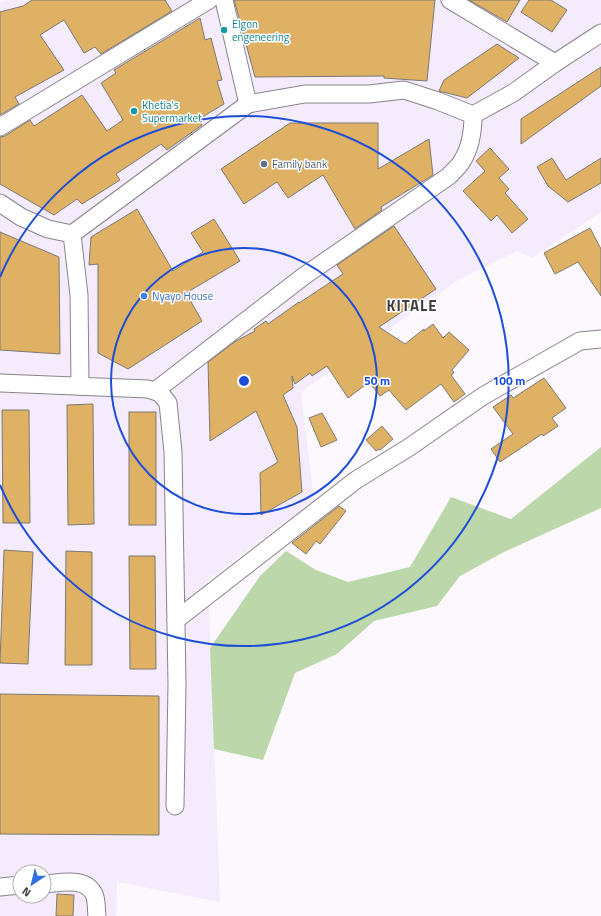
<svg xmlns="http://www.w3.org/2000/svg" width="601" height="916" font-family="'Titillium Web',sans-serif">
<rect width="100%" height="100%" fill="#fcf8fd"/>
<!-- commercial -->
<path fill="#f4ecfc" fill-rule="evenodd" d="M 6,0 L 601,0 L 601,212 L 532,258 L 517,251 L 458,280 L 301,392 L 314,501 L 208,580 L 220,902 L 117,882 L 116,916 L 0,916 L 0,3 ZM 20,872 L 44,872 L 44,896 L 20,896 Z"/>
<!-- green -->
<polygon fill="#bcd7aa" points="601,447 601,508 504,552 460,576 437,606 374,621 337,654 295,673 263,760 214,749 210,648 260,576 286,551 316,570 348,582 410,567 451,497 511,519"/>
<!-- building -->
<g fill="#deb165" stroke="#7d7974">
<polygon points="32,0 165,0 172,11 101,54 95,47 84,53 64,20 40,35 64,70 15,97 19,104 0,115 0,12 23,6"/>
<polygon points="234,0 435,0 427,81 384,78 384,76 255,77"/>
<polygon points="469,0 520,0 507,22"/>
<polygon points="529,0 551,0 567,10 552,32 521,12"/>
<polygon points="200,18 205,40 211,38 222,80 217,81 224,104 199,119 202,125 167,150 161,144 116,174 120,180 82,204 77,199 54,215 0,184 0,137 5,136 30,120 34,126 82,95 107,131 123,120 101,83 116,73 114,70"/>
<polygon points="497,44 519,58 467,98 439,91 444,80"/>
<polygon points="601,67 601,86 521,144 521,119"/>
<polygon points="290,123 378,123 378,169 429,139 433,175 381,207 382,210 355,229 323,175 288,198 277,182 244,204 221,169"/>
<polygon points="490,148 509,169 499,178 509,189 505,193 528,219 512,233 497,215 491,221 463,191 485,171 476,161"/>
<polygon points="552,158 566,180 601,158 601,183 568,202 548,186 537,167"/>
<polygon points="137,209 173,271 203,252 191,233 214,219 240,261 186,293 202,321 128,369 98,353 98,264 89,265 91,237"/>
<polygon points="394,226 436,289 379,327 405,344 424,329 424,331 433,324 443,338 449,332 469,350 452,370 454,373 451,375 465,394 454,402 441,384 406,410 389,390 380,396 369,382 348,398 327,366 312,376 310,373 295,384 292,376 293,388 283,395 297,427 302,492 261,515 260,473 278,462 256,411 210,441 208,362 236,341 255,331 254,329 266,321 268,324 299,302 299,303 343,274 337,265"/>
<polygon points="590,228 601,249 601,296 578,262 555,274 544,253"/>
<polygon points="0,232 59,257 60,354 0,350"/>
<polygon points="544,378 566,408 552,418 558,426 543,436 542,434 500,462 491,449 513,434 493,407 511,395 513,398"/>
<polygon points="93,404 94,524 68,525 67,405"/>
<polygon points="2,410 29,410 30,523 3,523"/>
<rect x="129" y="412" width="27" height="113"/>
<polygon points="322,413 337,440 321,447 309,418"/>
<polygon points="382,426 393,439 380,450 379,449 376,451 366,440"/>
<polygon points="339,506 346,511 320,544 316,541 306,554 292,543"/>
<polygon points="4,550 33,552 28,664 0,663"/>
<polygon points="66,551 92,552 92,665 65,665"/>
<polygon points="129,556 155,556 156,669 130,669"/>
<polygon points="0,694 159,696 159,835 0,834"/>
<polygon points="57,894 74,895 73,916 56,916"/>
</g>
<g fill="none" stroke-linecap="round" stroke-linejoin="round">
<defs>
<g id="minor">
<polyline points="224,0 248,104"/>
<polyline points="450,0 555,63"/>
<polyline points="473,115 513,93 555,63 601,33"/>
<polyline points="0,127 209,0"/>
<polyline points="0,203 21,217 48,229 72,234 248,104 305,94 369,94 404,90 438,101 473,115"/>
<polyline points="72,234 79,295 80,386"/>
<polyline points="0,383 148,389 160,393 168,403 173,452 177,684 175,806"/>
<path d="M 155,391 L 304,276 L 449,176 C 453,171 459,167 462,161 C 471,147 473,131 473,115"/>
<polyline points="176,620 356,480 408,448 483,396 580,341 601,339"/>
<path d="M 44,884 C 60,883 85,876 94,894 C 97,900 96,909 97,916"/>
<polyline points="0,887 20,885"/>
</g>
</defs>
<!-- minor casing -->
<use href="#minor" stroke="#89848a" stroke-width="19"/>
<!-- minor -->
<use href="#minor" stroke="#fff" stroke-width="17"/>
</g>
<!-- distance rings -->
<g fill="none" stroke="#1d4ed8" stroke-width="2">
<circle cx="244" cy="381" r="133"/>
<path d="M0 277A265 265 0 1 1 0 485"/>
</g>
<!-- markers -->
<g fill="#0f9aa8" stroke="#fff" stroke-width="1.5">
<circle cx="224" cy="30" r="4"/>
<circle cx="134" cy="111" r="4"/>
</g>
<circle fill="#5c6f8a" stroke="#fff" stroke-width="1.5" cx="264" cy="164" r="4"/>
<circle fill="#3f7fe0" stroke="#fff" stroke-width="1.5" cx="144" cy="296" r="4"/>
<g text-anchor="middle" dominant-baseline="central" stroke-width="3" stroke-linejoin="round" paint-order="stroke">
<!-- culture labels -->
<g font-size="11" fill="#0d838f" stroke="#fff" text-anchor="start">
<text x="232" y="24">Elgon<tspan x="232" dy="13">engeneering</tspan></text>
<text x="142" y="105">Khetia's<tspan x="142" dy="13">Supermarket</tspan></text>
</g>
<!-- service labels -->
<g font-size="11" fill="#4e5e75" stroke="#fff" text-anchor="start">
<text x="272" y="164">Family bank</text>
</g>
<!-- shop labels -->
<g font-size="11" fill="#366cbe" stroke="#fff" text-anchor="start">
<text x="152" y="296">Nyayo House</text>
</g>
<!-- district labels -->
<g font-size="15" font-weight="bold" letter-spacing="1" fill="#403c40" stroke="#fff">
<text x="412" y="305">KITALE</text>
</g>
</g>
<circle cx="244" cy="381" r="6" fill="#1d4ed8" stroke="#fff" stroke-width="2"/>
<g font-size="12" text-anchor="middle" font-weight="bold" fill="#1d4ed8" stroke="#fff" stroke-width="3" stroke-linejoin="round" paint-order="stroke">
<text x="377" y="385">50 m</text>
<text x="509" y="385">100 m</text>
</g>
<!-- north arrow -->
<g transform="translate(32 884) rotate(215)"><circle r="19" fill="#ffffff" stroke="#b1b0b1"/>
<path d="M0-3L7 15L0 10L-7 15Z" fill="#2f70de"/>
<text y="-6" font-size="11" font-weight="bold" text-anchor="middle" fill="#3b393b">N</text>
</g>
</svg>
